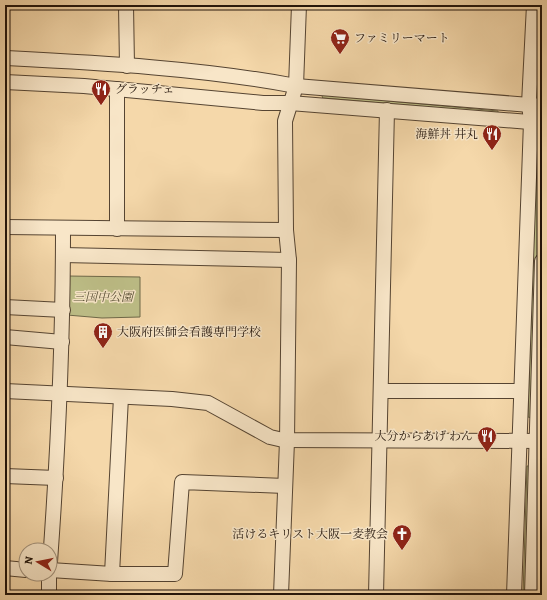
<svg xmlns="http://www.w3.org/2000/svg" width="547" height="600" font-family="Alegreya,'Noto Serif JP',serif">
<rect width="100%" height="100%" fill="#f5d8aa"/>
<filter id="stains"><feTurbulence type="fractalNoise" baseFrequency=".005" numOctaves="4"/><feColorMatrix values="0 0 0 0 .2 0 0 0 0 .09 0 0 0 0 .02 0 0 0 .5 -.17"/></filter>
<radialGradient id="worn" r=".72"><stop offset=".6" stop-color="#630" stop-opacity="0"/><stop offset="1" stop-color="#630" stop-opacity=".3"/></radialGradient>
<!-- green -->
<g fill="#bdbe87" stroke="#6e6848">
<polygon points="541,5 542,5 542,68 539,68"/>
<polygon points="323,95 498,111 498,113 323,98 322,97"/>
<polygon points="536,155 541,155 532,418 528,417"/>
<polygon points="68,276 140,277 140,317 102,318 67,315"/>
<polygon points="527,466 530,466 526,595 523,595"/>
</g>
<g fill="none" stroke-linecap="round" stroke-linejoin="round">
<defs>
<g id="minor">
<polyline points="126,5 127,66"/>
<path d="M 5,58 C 102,63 200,68 296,86 L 542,106"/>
<polyline points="5,82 84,86 263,103 290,103 542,123"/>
<polyline points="117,89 117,229"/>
<polyline points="5,227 286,230"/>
<polyline points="63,255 289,260"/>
<polyline points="5,307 63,310"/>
<polyline points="5,337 62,342"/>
<polyline points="5,391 172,399 208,403 270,437 283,440 542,441"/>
<polyline points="381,391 521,391"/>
<polyline points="5,476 56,478"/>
<path d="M 50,562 C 58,451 63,340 63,229"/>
<polyline points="5,568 26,570"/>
<polyline points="50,570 112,574 175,574 182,482 285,486"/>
<polyline points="112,574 121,397"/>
<polyline points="49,595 49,574"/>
<polyline points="281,595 287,441 289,260 286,230 285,121 296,86 299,5"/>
<polyline points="376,595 387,110"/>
<polyline points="514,595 531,122 529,104 534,5"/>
<polyline points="532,595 542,261"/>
</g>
</defs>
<!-- minor casing -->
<use href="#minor" stroke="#554432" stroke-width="16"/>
<!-- minor -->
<use href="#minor" stroke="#f8e6c8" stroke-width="14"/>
</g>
<!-- icons -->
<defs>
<symbol id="supermarket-pin" viewBox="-11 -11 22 30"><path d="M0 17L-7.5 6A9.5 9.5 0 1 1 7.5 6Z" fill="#8f2418" stroke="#f8e6c8"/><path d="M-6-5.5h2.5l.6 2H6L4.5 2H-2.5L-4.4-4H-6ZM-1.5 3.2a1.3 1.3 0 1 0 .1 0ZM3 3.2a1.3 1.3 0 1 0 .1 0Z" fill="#fff"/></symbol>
<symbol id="restaurant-pin" viewBox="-11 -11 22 30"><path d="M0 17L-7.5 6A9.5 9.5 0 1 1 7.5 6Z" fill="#8f2418" stroke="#f8e6c8"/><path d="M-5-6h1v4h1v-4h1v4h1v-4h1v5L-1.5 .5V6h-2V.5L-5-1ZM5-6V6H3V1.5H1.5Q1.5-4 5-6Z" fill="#fff"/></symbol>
<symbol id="building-pin" viewBox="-11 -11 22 30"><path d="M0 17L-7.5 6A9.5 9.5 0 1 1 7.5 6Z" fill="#8f2418" stroke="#f8e6c8"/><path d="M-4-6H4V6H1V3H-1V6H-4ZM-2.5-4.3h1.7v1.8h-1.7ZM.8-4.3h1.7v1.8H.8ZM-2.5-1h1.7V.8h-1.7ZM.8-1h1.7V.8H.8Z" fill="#fff"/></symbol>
<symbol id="church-pin" viewBox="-11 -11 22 30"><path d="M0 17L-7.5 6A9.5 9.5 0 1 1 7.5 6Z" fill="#8f2418" stroke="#f8e6c8"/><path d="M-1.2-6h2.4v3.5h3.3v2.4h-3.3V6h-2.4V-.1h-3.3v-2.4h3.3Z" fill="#fff"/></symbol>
</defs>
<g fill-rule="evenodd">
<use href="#supermarket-pin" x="329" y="27" width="22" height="30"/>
<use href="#restaurant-pin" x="90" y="78" width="22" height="30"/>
<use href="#restaurant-pin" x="481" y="123" width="22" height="30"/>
<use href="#building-pin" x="92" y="321" width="22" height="30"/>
<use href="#restaurant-pin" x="476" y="425" width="22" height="30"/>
<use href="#church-pin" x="391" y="523" width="22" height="30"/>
</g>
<g text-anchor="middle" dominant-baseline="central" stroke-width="3" stroke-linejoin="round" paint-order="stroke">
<!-- poi labels -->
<g font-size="12" fill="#20130a" stroke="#f8e6c8" text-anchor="start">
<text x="354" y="38">ファミリーマート</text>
<text x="115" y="89">グラッチェ</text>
<text x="478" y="134" text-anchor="end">海鮮丼 井丸</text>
<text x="117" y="332">大阪府医師会看護専門学校</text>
<text x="473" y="436" text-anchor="end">大分からあげ わん</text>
<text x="388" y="534" text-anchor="end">活けるキリスト大阪一麦教会</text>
</g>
<!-- park labels -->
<g font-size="12" font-style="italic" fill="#574f36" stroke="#f8e6c8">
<text x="103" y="297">三国中公園</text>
</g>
</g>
<!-- margin -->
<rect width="547" height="600" fill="none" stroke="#f5d8aa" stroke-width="20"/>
<rect x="6" y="6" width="535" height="588" fill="none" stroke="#20130a" stroke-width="2"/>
<rect x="10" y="10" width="527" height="580" fill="none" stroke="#20130a"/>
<!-- north arrow -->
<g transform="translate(38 562) rotate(280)"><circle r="19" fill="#f8e6c8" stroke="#a2927c"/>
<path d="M0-3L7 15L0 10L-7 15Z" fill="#8f2418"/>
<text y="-6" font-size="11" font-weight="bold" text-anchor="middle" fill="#20130a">N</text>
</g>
<rect width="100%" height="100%" filter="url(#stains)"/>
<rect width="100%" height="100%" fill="url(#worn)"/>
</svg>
